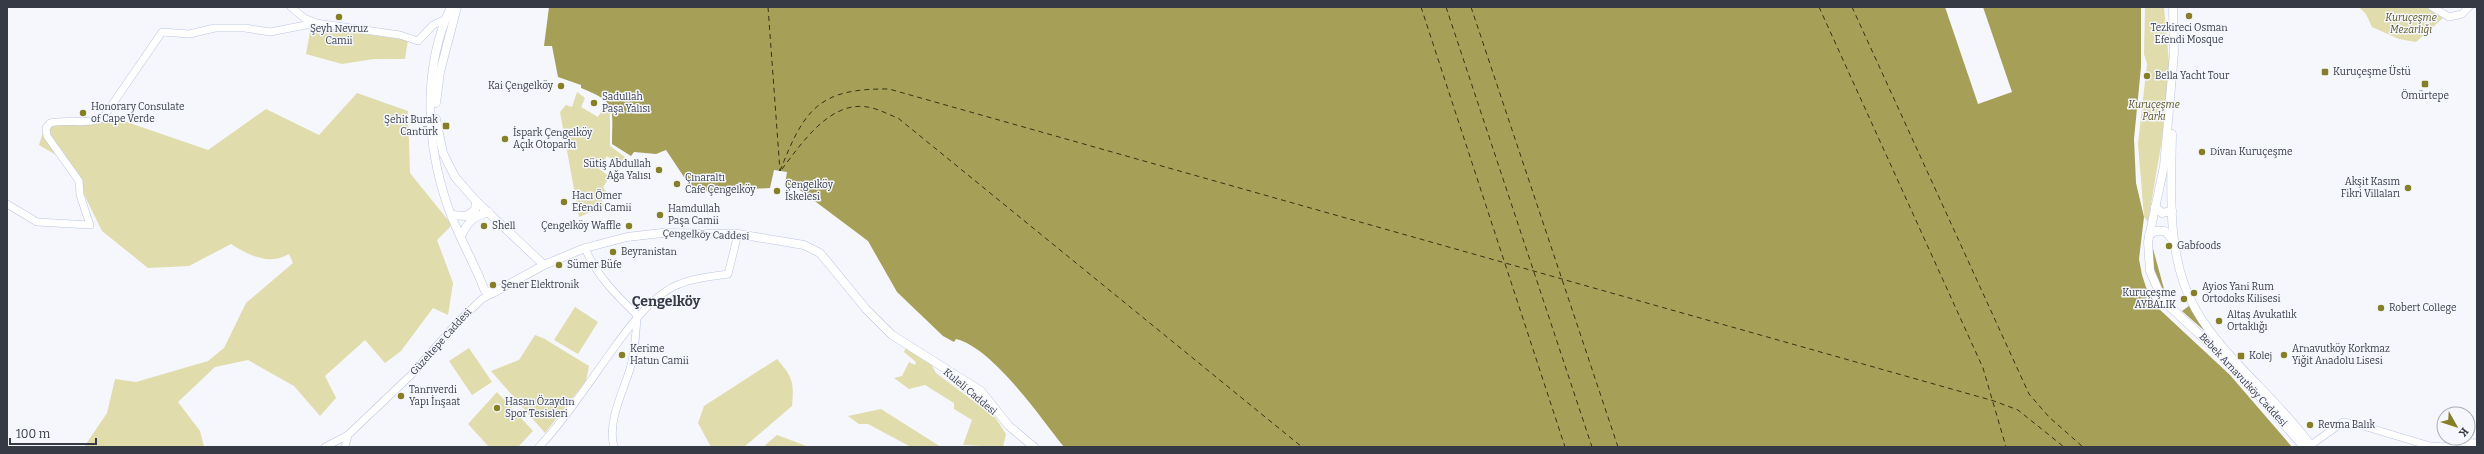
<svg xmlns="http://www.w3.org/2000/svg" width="2484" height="454" font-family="Bitter,serif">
<rect width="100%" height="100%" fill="#f5f7fd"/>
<!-- green -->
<g fill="#e0dcac">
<polygon points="2145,7 2164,7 2169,62 2167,110 2148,222 2144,217 2138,144 2147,64 2144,54"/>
<polygon points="2359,7 2426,7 2443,18 2416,42 2399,39 2372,27 2366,14"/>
<polygon points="311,27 408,40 405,59 374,59 342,64 306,54"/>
<polygon points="577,92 585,98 581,107 598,117 604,107 610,113 610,146 625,157 619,164 607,156 599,169 610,177 603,187 611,199 606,195 601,198 604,206 579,217 560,112 566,105 572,107"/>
<path d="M 357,93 L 408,111 L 410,173 L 452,225 L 437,240 L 453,283 L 448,315 L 433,308 L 401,351 L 385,363 L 365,340 L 325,376 L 336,398 L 320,416 L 294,386 L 248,360 L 215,367 L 178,402 L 200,431 L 204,447 L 84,447 L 107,413 L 115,379 L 136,382 L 208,361 L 224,348 L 246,303 L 293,263 L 289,254 C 269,266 248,255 231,244 L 189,266 L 148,268 L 102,231 L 68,162 L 39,145 L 46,123 L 118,119 L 208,150 L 266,109 L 319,135 Z"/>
<polygon points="575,307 598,322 578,354 554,340"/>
<polygon points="535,335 543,338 589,366 586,381 545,433 491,371 519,360"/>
<polygon points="906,347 930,362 936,373 995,417 1006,434 1003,447 963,445 972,420 954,409 954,403 925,385 909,389 894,378 902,376 909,362 915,365 916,362 904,352"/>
<polygon points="469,348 492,382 472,395 449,361"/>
<path d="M 777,359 C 793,378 794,382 792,406 L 744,447 L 711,447 L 698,423 L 704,406 Z"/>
<polygon points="497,392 533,431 518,447 489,447 468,424"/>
<polygon points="881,409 941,447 911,447 868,424 859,424 848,416"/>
<polygon points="777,435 809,447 763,447"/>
</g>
<!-- water -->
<g fill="#a59f57">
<path d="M 549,7 L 2141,7 L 2141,67 L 2134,139 L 2136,183 L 2144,217 L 2139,259 L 2142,275 L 2147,290 L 2158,308 L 2230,375 L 2292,447 L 1064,447 C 1040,417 993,348 956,339 L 954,342 L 943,336 L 897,292 L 868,241 L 796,187 L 785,184 L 787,172 L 774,170 L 770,188 L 694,192 L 666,150 L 656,154 L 634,152 L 631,156 L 612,144 C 612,107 618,103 581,88 L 581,85 L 558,77 L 552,46 L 544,46 Z"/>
<polygon points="2152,245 2164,289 2165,295 2153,267"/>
<polygon points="2189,306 2216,341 2182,311"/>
</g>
<!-- pier -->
<polygon fill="#f5f7fd" points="1945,7 1983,7 2012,92 1978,104"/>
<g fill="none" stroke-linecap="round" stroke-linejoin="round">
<!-- ferry -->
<g stroke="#363313" stroke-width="1" stroke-dasharray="5 4" stroke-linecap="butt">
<polyline points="768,7 780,171"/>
<polyline points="1421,7 1565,447"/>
<polyline points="1446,7 1592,447"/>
<polyline points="1471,7 1618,447"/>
<polyline points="1819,7 1983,368 2006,447"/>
<polyline points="1852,7 2029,394 2049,417 2083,447"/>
<path d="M 782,169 C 802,143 832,97 872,108 C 881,110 889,115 898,118 L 1302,447"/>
<path d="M 780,171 C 804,110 818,88 889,89 L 1994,401 L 2018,410 L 2064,447"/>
</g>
<defs>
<g id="secondary">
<polyline points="291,7 304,18 316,23 400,35 418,41 433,25 444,20"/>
<polyline points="2432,7 2449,17 2462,14 2469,7"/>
<path d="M 7,204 L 37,222 L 90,225 L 80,195 L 79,181 L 47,136 L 46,128 L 50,123 C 67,119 86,125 103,118 L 162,32 L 189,34 L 215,28 L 245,28 L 270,32 L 316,23"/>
<path d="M 585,248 C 596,275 617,296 638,316"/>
<polyline points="2311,445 2343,422 2360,425 2430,446 2444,447 2457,442 2477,443"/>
<polyline points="325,447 348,435 411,375 457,323 482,299 493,293"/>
<polyline points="345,447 348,435"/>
<path d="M 539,447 C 566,418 588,384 611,352 C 627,330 643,307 666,291 C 684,279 707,277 728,274 L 738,234"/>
<path d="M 614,447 C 607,422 623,392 630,369 C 635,352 636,334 637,316"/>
</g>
<g id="primary">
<path d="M 451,7 C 422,68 426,144 448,207 C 458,236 474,262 485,291 L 493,293 L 544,265 L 585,248 L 627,237 L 662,233 L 738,234 L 804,245 L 820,253 L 866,309 L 892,335 L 981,391 L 1009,426 L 1034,447"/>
<polyline points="2173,7 2174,53 2164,166 2148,242 2150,271 2159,292 2168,305 2230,363 2304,447"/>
<polyline points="436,103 440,72 457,7"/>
<polyline points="436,119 443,153 455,177 476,201 544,265"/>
<path d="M 2172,134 C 2171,192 2166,259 2196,310 C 2224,359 2279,400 2312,447"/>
<polyline points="2155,207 2162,213 2172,211"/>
<polyline points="452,215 466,216 475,210 476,201"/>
<polyline points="2149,235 2156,231 2165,231 2173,240"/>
<path d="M 461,236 C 468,222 473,216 489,212"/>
<polyline points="950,374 993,410"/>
</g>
</defs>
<!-- secondary casing -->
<use href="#secondary" stroke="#bbc5e1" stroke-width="8"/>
<!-- primary casing -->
<use href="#primary" stroke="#bbc5e1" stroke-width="9"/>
<!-- secondary -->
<use href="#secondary" stroke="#fff" stroke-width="7"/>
<!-- primary -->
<use href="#primary" stroke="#fff" stroke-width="8"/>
</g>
<!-- markers -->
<g fill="#877f26" stroke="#f5f7fd" stroke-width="1.5">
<circle cx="2189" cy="16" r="4"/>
<circle cx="339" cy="17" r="4"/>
<rect x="2321" y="68" width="8" height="8" rx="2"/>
<circle cx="2147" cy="76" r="4"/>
<rect x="2421" y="80" width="8" height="8" rx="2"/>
<circle cx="561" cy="86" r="4"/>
<circle cx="594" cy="103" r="4"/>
<circle cx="83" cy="113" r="4"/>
<rect x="442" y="122" width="8" height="8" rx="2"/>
<circle cx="505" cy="139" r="4"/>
<circle cx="2202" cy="152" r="4"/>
<circle cx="659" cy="170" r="4"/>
<circle cx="677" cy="184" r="4"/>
<circle cx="2408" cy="188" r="4"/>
<circle cx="777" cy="191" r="4"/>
<circle cx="564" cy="202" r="4"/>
<circle cx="660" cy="215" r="4"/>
<circle cx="484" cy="226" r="4"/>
<circle cx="629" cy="226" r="4"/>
<circle cx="2169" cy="246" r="4"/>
<circle cx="613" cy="252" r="4"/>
<circle cx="559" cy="265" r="4"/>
<circle cx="493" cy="285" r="4"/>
<circle cx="2194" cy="293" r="4"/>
<circle cx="2184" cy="299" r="4"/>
<circle cx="2381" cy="308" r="4"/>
<circle cx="2219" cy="321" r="4"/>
<circle cx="622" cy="355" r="4"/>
<circle cx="2284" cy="355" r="4"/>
<rect x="2237" y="352" width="8" height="8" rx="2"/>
<circle cx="401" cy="396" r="4"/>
<circle cx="497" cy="408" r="4"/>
<circle cx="2310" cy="425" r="4"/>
</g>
<g text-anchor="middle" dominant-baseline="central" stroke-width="3" stroke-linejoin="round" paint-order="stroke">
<!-- park labels -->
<g font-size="10" font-style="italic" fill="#5b5620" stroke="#f5f7fd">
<text x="2411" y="18">Kuruçeşme<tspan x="2411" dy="12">Mezarlığı</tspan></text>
<text x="2154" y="105">Kuruçeşme<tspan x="2154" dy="12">Parkı</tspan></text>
</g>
<!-- poi labels -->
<g font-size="10" fill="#363a45" stroke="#f5f7fd" text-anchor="start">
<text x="2189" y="28" text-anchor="middle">Tezkireci Osman<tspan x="2189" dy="12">Efendi Mosque</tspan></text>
<text x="339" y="29" text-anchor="middle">Şeyh Nevruz<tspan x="339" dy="12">Camii</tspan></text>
<text x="2333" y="72">Kuruçeşme Üstü</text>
<text x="2155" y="76">Bella Yacht Tour</text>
<text x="553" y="86" text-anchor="end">Kai Çengelköy</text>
<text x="2425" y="96" text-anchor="middle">Ömürtepe</text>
<text x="602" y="97">Sadullah<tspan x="602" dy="12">Paşa Yalısı</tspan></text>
<text x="91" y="107">Honorary Consulate<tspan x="91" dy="12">of Cape Verde</tspan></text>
<text x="438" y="120" text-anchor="end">Şehit Burak<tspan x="438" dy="12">Cantürk</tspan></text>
<text x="513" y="133">İspark Çengelköy<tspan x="513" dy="12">Açık Otoparkı</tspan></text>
<text x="2210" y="152">Divan Kuruçeşme</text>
<text x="651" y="164" text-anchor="end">Sütiş Abdullah<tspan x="651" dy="12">Ağa Yalısı</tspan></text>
<text x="685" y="178">Çınaraltı<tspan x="685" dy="12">Cafe Çengelköy</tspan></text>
<text x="2400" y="182" text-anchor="end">Akşit Kasım<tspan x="2400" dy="12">Fikri Villaları</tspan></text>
<text x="785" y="185">Çengelköy<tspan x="785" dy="12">İskelesi</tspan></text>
<text x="572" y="196">Hacı Ömer<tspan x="572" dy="12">Efendi Camii</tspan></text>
<text x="668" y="209">Hamdullah<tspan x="668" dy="12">Paşa Camii</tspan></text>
<text x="492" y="226">Shell</text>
<text x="621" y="226" text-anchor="end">Çengelköy Waffle</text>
<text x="2177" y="246">Gabfoods</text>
<text x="621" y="252">Beyranistan</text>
<text x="567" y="265">Sümer Büfe</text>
<text x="501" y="285">Şener Elektronik</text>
<text x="2202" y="287">Ayios Yani Rum<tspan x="2202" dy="12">Ortodoks Kilisesi</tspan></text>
<text x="2176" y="293" text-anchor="end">Kuruçeşme<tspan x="2176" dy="12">AYBALIK</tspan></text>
<text x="2389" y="308">Robert College</text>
<text x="2227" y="315">Altaş Avukatlık<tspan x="2227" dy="12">Ortaklığı</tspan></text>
<text x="630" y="349">Kerime<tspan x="630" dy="12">Hatun Camii</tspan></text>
<text x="2292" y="349">Arnavutköy Korkmaz<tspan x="2292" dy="12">Yiğit Anadolu Lisesi</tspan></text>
<text x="2249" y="356">Kolej</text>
<text x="409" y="390">Tanrıverdi<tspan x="409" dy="12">Yapı İnşaat</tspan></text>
<text x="505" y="402">Hasan Özaydın<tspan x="505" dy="12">Spor Tesisleri</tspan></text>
<text x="2318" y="425">Revma Balık</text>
</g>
<!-- street labels -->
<g font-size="10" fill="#363a45" stroke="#f5f7fd">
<text transform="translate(706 235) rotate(2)">Çengelköy Caddesi</text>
<text transform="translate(441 342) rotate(-48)">Güzeltepe Caddesi</text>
<text transform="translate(2243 380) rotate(47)">Bebek Arnavutköy Caddesi</text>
<text transform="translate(970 392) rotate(40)">Kuleli Caddesi</text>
</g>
<!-- district labels -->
<g font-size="14" font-weight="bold" fill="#363a45" stroke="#f5f7fd">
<text x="666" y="301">Çengelköy</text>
</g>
</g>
<!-- border -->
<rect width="2484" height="454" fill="none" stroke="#363a45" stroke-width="16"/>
<!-- north arrow -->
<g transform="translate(2456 426) rotate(129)"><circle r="19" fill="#f5f7fd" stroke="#a9abb3"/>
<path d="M0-3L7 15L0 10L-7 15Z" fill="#877f26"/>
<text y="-6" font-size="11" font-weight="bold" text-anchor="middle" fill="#363a45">K</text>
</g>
<!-- scale -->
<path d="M10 438v6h86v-6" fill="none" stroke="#363a45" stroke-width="2"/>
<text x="16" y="438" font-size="12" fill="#363a45" stroke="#f5f7fd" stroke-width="3" paint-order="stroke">100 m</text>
</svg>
